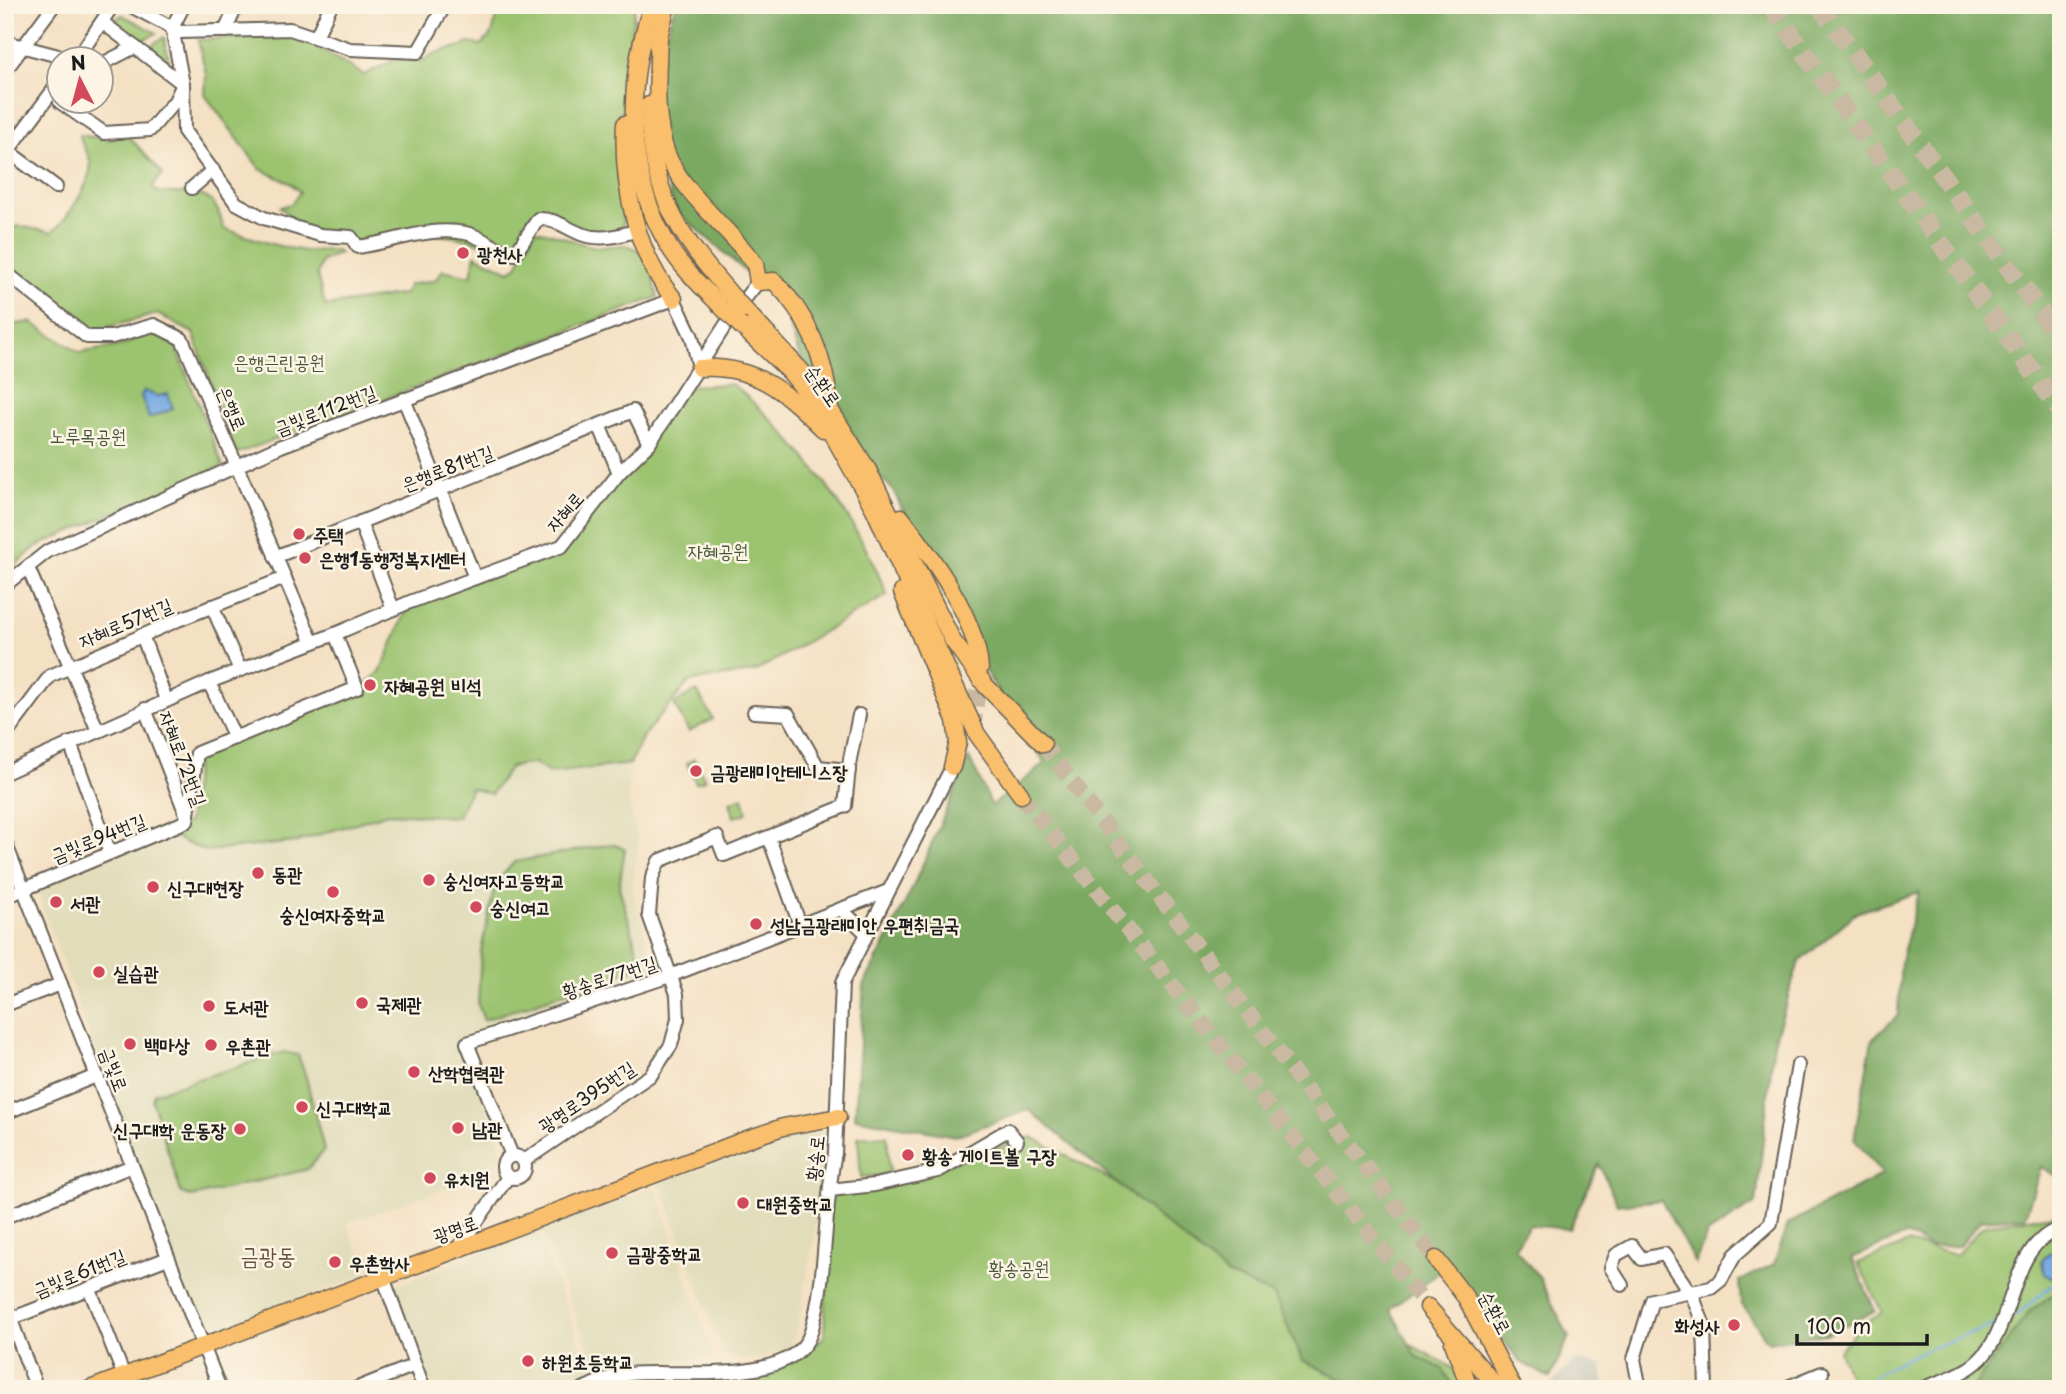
<svg xmlns="http://www.w3.org/2000/svg" width="2066" height="1394" font-family="'Playpen Sans','Poor Story',sans-serif">
<rect width="100%" height="100%" fill="#fcf5e5"/>
<filter id="ink" filterUnits="userSpaceOnUse"><feTurbulence type="fractalNoise" baseFrequency=".0143" numOctaves="2"/><feDisplacementMap in="SourceGraphic" scale="14" xChannelSelector="R" yChannelSelector="G"/><feConvolveMatrix kernelMatrix="1 2 1 2 8 2 1 2 1" color-interpolation-filters="sRGB"/></filter>
<filter id="wash" filterUnits="userSpaceOnUse"><feTurbulence type="fractalNoise" baseFrequency=".00686" numOctaves="4" result="noise"/><feDisplacementMap in="SourceGraphic" scale="28" xChannelSelector="R" yChannelSelector="G"/><feGaussianBlur stdDeviation="1.57" result="paint"/><feColorMatrix in="noise" values="0 0 0 0 0 0 0 0 0 0 0 0 0 0 0 0 0 1.4 0 .05"/><feComposite in="paint" operator="in"/></filter>
<g filter="url(#wash)">
<rect width="100%" height="100%" fill="#f4e0c3"/>
<!-- built -->
<g fill="#e1dcba">
<polygon points="534,763 549,773 630,764 628,798 639,842 632,887 655,973 463,1041 504,1156 471,1180 347,1223 367,1273 202,1339 35,886 167,831 206,851 296,842 388,813 457,817 471,788 491,794 510,767"/>
<polygon points="823,1131 822,1190 798,1325 789,1348 752,1360 724,1356 660,1183 786,1137"/>
<polygon points="655,1188 714,1359 596,1367 540,1228"/>
<polygon points="537,1231 590,1371 559,1389 432,1389 393,1287"/>
</g>
<!-- industrial -->
<polygon fill="#c5c5b8" points="1575,1360 1602,1365 1605,1389 1546,1389"/>
<!-- green -->
<g fill="#9bc36f" stroke="#5c7046" stroke-width="2">
<path d="M 499,5 L 635,5 L 619,130 L 623,225 L 605,237 L 540,217 L 528,219 L 525,232 L 507,252 C 453,232 408,227 353,246 L 348,237 L 309,235 L 280,207 L 291,204 L 300,192 L 290,183 L 260,169 L 205,95 L 206,74 L 198,40 L 296,34 L 364,75 L 396,59 L 423,61 C 438,48 453,51 469,43 L 481,45 L 492,34 Z"/>
<polygon points="122,15 157,33 138,43 112,22"/>
<polygon points="164,37 170,67 145,49"/>
<path d="M 122,129 L 163,174 L 152,187 L 159,193 C 194,194 216,187 223,228 C 249,237 279,248 306,251 C 318,252 328,247 340,253 L 322,261 L 317,274 L 325,306 L 404,294 L 409,285 L 435,280 L 443,270 L 471,276 L 475,255 L 510,271 L 517,266 L 535,230 C 557,232 577,245 598,247 C 607,248 616,244 625,245 C 650,249 652,277 658,297 L 236,454 L 193,333 L 157,314 L 94,331 L 5,266 L 5,232 L 17,226 L 52,232 C 67,219 94,181 90,160 C 88,153 81,143 79,135 L 112,140 Z"/>
<polygon points="31,322 80,353 124,345 150,331 175,345 223,466 37,546 5,574 5,329 8,325"/>
<path d="M 732,384 C 800,440 855,514 887,595 L 756,671 L 689,682 L 643,736 L 630,764 L 549,773 L 534,763 L 510,767 L 491,794 L 471,788 L 457,817 L 388,813 L 296,842 L 206,851 L 184,842 L 167,831 L 188,823 L 197,753 L 366,684 L 381,671 L 410,602 L 562,546 L 687,386 Z"/>
<polygon points="697,691 713,719 689,732 674,704"/>
<polygon points="694,759 705,780 696,783 687,763"/>
<polygon points="743,797 747,813 734,817 730,802"/>
<polygon points="612,844 625,849 619,887 642,966 484,1020 478,1004 481,951 495,884 514,862"/>
<polygon points="284,1052 298,1055 306,1077 324,1150 308,1169 192,1197 181,1193 152,1100 154,1093"/>
<polygon points="887,1135 890,1175 861,1177 858,1137"/>
<polygon points="1032,1137 1453,1368 1464,1389 658,1389 759,1375 797,1360 824,1337 830,1190 928,1170"/>
<polygon points="2061,1214 2061,1331 2010,1389 1854,1389 1839,1351 1860,1326 1882,1312 1858,1263 1908,1243 1956,1255 1984,1225"/>
</g>
<!-- forest -->
<g fill="#7ca962" stroke="#4c623f" stroke-width="2">
<polygon points="675,5 2061,5 2061,1178 2041,1167 2025,1217 1981,1220 1959,1246 1930,1247 1906,1235 1852,1258 1875,1311 1826,1334 1768,1342 1741,1303 1739,1281 1774,1264 1788,1224 1883,1174 1854,1139 1872,1040 1898,1015 1901,961 1919,892 1856,913 1799,962 1774,1042 1756,1203 1707,1234 1695,1263 1661,1200 1617,1205 1599,1164 1569,1229 1529,1225 1515,1248 1539,1277 1569,1337 1550,1378 1519,1361 1448,1266 1390,1309 1416,1356 1443,1369 1455,1389 1362,1389 1302,1360 1274,1295 1227,1275 1029,1110 955,1136 855,1118 864,985 911,891 969,758 992,806 1045,763 974,654 893,490 816,409 783,304 675,210 645,107"/>
<polygon points="2061,1288 2061,1389 1972,1389 2029,1312"/>
</g>
<!-- water -->
<g fill="#74a9e1" stroke="#48627e" stroke-width="2">
<polygon points="144,391 158,396 168,394 173,409 149,418 141,396"/>
<path d="M 2050,1252 L 2058,1253 C 2064,1262 2059,1273 2051,1278 L 2044,1274 L 2042,1260 Z"/>
</g>
<g fill="none" stroke-linecap="round" stroke-linejoin="round">
<!-- stream -->
<g stroke="#74a9e1" stroke-width="2.5">
<polyline points="2009,1318 2018,1314 2061,1277"/>
<path d="M 1864,1389 C 1877,1361 1967,1337 1996,1324"/>
</g>
</g>
</g>
<g filter="url(#ink)">
<g fill="none" stroke-linecap="round" stroke-linejoin="round">
<!-- major-tunnel -->
<g stroke="#c9b9a2" stroke-width="16" stroke-dasharray="16 8" stroke-linecap="butt">
<polyline points="973,730 980,669"/>
<polyline points="1043,744 1436,1259"/>
<polyline points="1021,795 1428,1307"/>
</g>
<!-- highway-tunnel -->
<g stroke="#c9b9a2" stroke-width="19" stroke-dasharray="19 10" stroke-linecap="butt">
<polyline points="1770,5 2061,411"/>
<polyline points="1819,5 2061,340"/>
</g>
<defs>
<g id="minor">
<polyline points="129,5 180,32 290,29 350,49 418,52 445,5"/>
<path d="M 172,28 L 183,84 L 184,131 L 236,203 L 264,218 L 320,235 L 351,237 L 358,247 C 394,242 428,226 465,233 C 483,236 498,253 515,254 L 538,219 C 555,218 566,228 581,234 C 601,241 619,236 638,230"/>
<polyline points="172,28 184,5"/>
<polyline points="225,31 237,5"/>
<polyline points="316,37 331,5"/>
<polyline points="5,42 74,60"/>
<polyline points="76,60 113,5"/>
<polyline points="102,64 135,47"/>
<polyline points="5,71 54,5"/>
<polyline points="60,102 104,133 150,130 175,101 183,84 102,22"/>
<polyline points="5,149 56,187"/>
<polyline points="5,155 60,81"/>
<polyline points="192,188 213,170"/>
<polyline points="5,272 87,337 112,337 154,325 182,339 312,641"/>
<polyline points="404,399 475,578"/>
<polyline points="600,427 619,473"/>
<polyline points="360,522 393,609"/>
<polyline points="275,557 633,411 649,444"/>
<polyline points="28,568 98,731"/>
<polyline points="5,585 48,551 281,446 674,299 692,337 699,368"/>
<polyline points="212,606 240,670"/>
<polyline points="142,635 166,700"/>
<polyline points="209,682 235,738"/>
<polyline points="145,709 186,814"/>
<polyline points="754,712 788,714 818,767 849,770"/>
<polyline points="5,736 50,676 178,620 285,578"/>
<polyline points="70,743 110,853"/>
<polyline points="5,773 209,682 335,634 410,602 562,546 619,473 649,444 732,315 758,282"/>
<polyline points="187,821 197,753 357,688 335,634"/>
<polyline points="769,838 800,925"/>
<polyline points="5,842 220,1389"/>
<polyline points="5,897 187,821"/>
<polyline points="841,909 888,891"/>
<polyline points="5,1005 61,984"/>
<polyline points="5,1113 96,1076"/>
<circle cx="514" cy="1167" r="11"/>
<polyline points="512,1156 467,1043 670,976 841,909 866,933"/>
<polyline points="524,1161 651,1075 671,1045 678,1019 677,994 649,915 652,878 659,861 717,837 724,855 845,806 850,759 859,715"/>
<polyline points="830,1190 875,1185 938,1171 1008,1130 1017,1141"/>
<polyline points="5,1217 132,1166"/>
<polyline points="458,1248 508,1177"/>
<polyline points="383,1277 424,1389"/>
<polyline points="1622,1285 1611,1268 1616,1255 1632,1246 1642,1259 1664,1254 1693,1297 1704,1326 1706,1389"/>
<polyline points="90,1290 124,1376"/>
<polyline points="5,1304 37,1389"/>
<polyline points="5,1321 168,1258"/>
<polyline points="355,1389 415,1365"/>
<path d="M 583,1389 C 597,1382 614,1376 629,1374 C 673,1369 794,1388 811,1332 C 828,1274 823,1211 835,1153 L 842,983 L 952,767"/>
<polyline points="1640,1389 1634,1359 1652,1300 1711,1288 1721,1280 1735,1255 1771,1223 1798,1065"/>
<polyline points="1783,1389 1822,1373"/>
<path d="M 1921,1389 C 1938,1382 1962,1375 1976,1363 C 2017,1329 2006,1246 2061,1228"/>
</g>
<g id="major">
<path d="M 652,5 C 626,83 625,172 668,245 C 682,269 705,290 725,310"/>
<path d="M 659,35 C 658,74 653,117 667,154 C 683,194 730,229 755,264 L 758,282 L 774,281 C 809,316 826,361 830,409"/>
<polyline points="657,45 667,5"/>
<path d="M 649,105 C 651,194 675,230 732,296"/>
<path d="M 625,124 C 622,183 635,253 674,299"/>
<polyline points="744,309 807,377"/>
<polyline points="741,326 789,371 815,403 874,509 977,734 1021,795"/>
<path d="M 699,368 C 755,364 785,392 823,429"/>
<polyline points="821,395 868,470 953,641 985,685 1043,744"/>
<path d="M 901,517 C 933,559 975,614 980,668"/>
<polyline points="902,592 955,720 958,742 952,767"/>
<polyline points="1436,1259 1466,1298 1514,1389"/>
<polyline points="1428,1307 1499,1389"/>
<polyline points="1453,1343 1470,1389"/>
<polyline points="90,1389 750,1138 783,1127 838,1117"/>
</g>
</defs>
<!-- minor casing -->
<use href="#minor" stroke="#686156" stroke-width="16"/>
<!-- major casing -->
<use href="#major" stroke="#686156" stroke-width="19"/>
<!-- minor -->
<use href="#minor" stroke="#fff" stroke-width="12"/>
<!-- major -->
<use href="#major" stroke="#f9bf6d" stroke-width="16"/>
<defs>
<g id="major-bridge">
<polyline points="732,296 744,309"/>
<polyline points="725,310 741,326"/>
</g>
</defs>
<!-- major-bridge casing -->
<use href="#major-bridge" stroke="#686156" stroke-width="19" stroke-linecap="butt"/>
<!-- major-bridge -->
<use href="#major-bridge" stroke="#f9bf6d" stroke-width="16"/>
</g>
</g>
<!-- markers -->
<g fill="#d1495b" stroke="#fcf5e5" stroke-width="2.5">
<circle cx="463" cy="253" r="7"/>
<circle cx="299" cy="534" r="7"/>
<circle cx="305" cy="558" r="7"/>
<circle cx="370" cy="685" r="7"/>
<circle cx="696" cy="771" r="7"/>
<circle cx="258" cy="873" r="7"/>
<circle cx="429" cy="880" r="7"/>
<circle cx="153" cy="887" r="7"/>
<circle cx="333" cy="892" r="7"/>
<circle cx="56" cy="902" r="7"/>
<circle cx="476" cy="907" r="7"/>
<circle cx="756" cy="924" r="7"/>
<circle cx="99" cy="972" r="7"/>
<circle cx="362" cy="1003" r="7"/>
<circle cx="209" cy="1006" r="7"/>
<circle cx="130" cy="1044" r="7"/>
<circle cx="211" cy="1045" r="7"/>
<circle cx="414" cy="1072" r="7"/>
<circle cx="302" cy="1107" r="7"/>
<circle cx="458" cy="1128" r="7"/>
<circle cx="240" cy="1129" r="7"/>
<circle cx="908" cy="1155" r="7"/>
<circle cx="430" cy="1178" r="7"/>
<circle cx="743" cy="1203" r="7"/>
<circle cx="612" cy="1253" r="7"/>
<circle cx="335" cy="1262" r="7"/>
<circle cx="1734" cy="1325" r="7"/>
<circle cx="528" cy="1361" r="7"/>
</g>
<g text-anchor="middle" dominant-baseline="central" stroke-width="5" stroke-linejoin="round" paint-order="stroke">
<!-- poi labels -->
<g font-size="19" font-weight="bold" fill="#1c1c1c" stroke="#fcf5e5" text-anchor="start">
<text x="477" y="253">광천사</text>
<text x="313" y="534">주택</text>
<text x="319" y="558">은행1동행정복지센터</text>
<text x="384" y="685">자혜공원 비석</text>
<text x="710" y="771">금광래미안테니스장</text>
<text x="272" y="873">동관</text>
<text x="443" y="880">숭신여자고등학교</text>
<text x="167" y="887">신구대현장</text>
<text x="70" y="902">서관</text>
<text x="490" y="907">숭신여고</text>
<text x="333" y="914" text-anchor="middle">숭신여자중학교</text>
<text x="770" y="924">성남금광래미안 우편취금국</text>
<text x="113" y="972">실습관</text>
<text x="376" y="1003">국제관</text>
<text x="223" y="1006">도서관</text>
<text x="144" y="1044">백마상</text>
<text x="225" y="1045">우촌관</text>
<text x="428" y="1072">산학협력관</text>
<text x="316" y="1107">신구대학교</text>
<text x="472" y="1128">남관</text>
<text x="226" y="1129" text-anchor="end">신구대학 운동장</text>
<text x="922" y="1155">황송 게이트볼 구장</text>
<text x="444" y="1178">유치원</text>
<text x="757" y="1203">대원중학교</text>
<text x="626" y="1253">금광중학교</text>
<text x="349" y="1262">우촌학사</text>
<text x="1720" y="1325" text-anchor="end">화성사</text>
<text x="542" y="1361">하원초등학교</text>
</g>
<!-- park labels -->
<g font-size="19" fill="#485639" stroke="#fcf5e5">
<text x="279" y="361">은행근린공원</text>
<text x="88" y="435">노루목공원</text>
<text x="718" y="550">자혜공원</text>
<text x="1019" y="1267">황송공원</text>
</g>
<!-- street labels -->
<g font-size="19" fill="#1c1c1c" stroke="#fcf5e5">
<text transform="translate(824 385) rotate(55)">순환로</text>
<text transform="translate(233 408) rotate(67)">은행로</text>
<text transform="translate(325 409) rotate(-21)">금빛로112번길</text>
<text transform="translate(447 467) rotate(-21)">은행로81번길</text>
<text transform="translate(564 511) rotate(-49)">자혜로</text>
<text transform="translate(125 622) rotate(-23)">자혜로57번길</text>
<text transform="translate(184 758) rotate(69)">자혜로72번길</text>
<text transform="translate(98 837) rotate(-22)">금빛로94번길</text>
<text transform="translate(609 976) rotate(-18)">황송로77번길</text>
<text transform="translate(115 1069) rotate(69)">금빛로</text>
<text transform="translate(586 1096) rotate(-34)">광명로395번길</text>
<text transform="translate(814 1158) rotate(-84)">황송로</text>
<text transform="translate(455 1228) rotate(-20)">광명로</text>
<text transform="translate(79 1272) rotate(-22)">금빛로61번길</text>
<text transform="translate(1496 1312) rotate(62)">순환로</text>
</g>
<!-- quarter labels -->
<g font-size="23" fill="#67513e" stroke="#fcf5e5">
<text x="268" y="1254">금광동</text>
</g>
</g>
<!-- margin -->
<rect width="2066" height="1394" fill="none" stroke="#fcf5e5" stroke-width="28"/>
<!-- north arrow -->
<g transform="translate(80 80) rotate(354)"><circle r="33" fill="#fcf5e5" stroke="#a29e95" stroke-width="2"/>
<path d="M0-5L12 26L0 18L-12 26Z" fill="#d1495b"/>
<text y="-10" font-size="19" font-weight="bold" text-anchor="middle" fill="#1c1c1c">N</text>
</g>
<!-- scale -->
<path d="M1797 1334v10h130v-10" fill="none" stroke="#1c1c1c" stroke-width="3.5"/>
<text x="1807" y="1334" font-size="21" fill="#1c1c1c" stroke="#fcf5e5" stroke-width="5" paint-order="stroke">100 m</text>
</svg>
